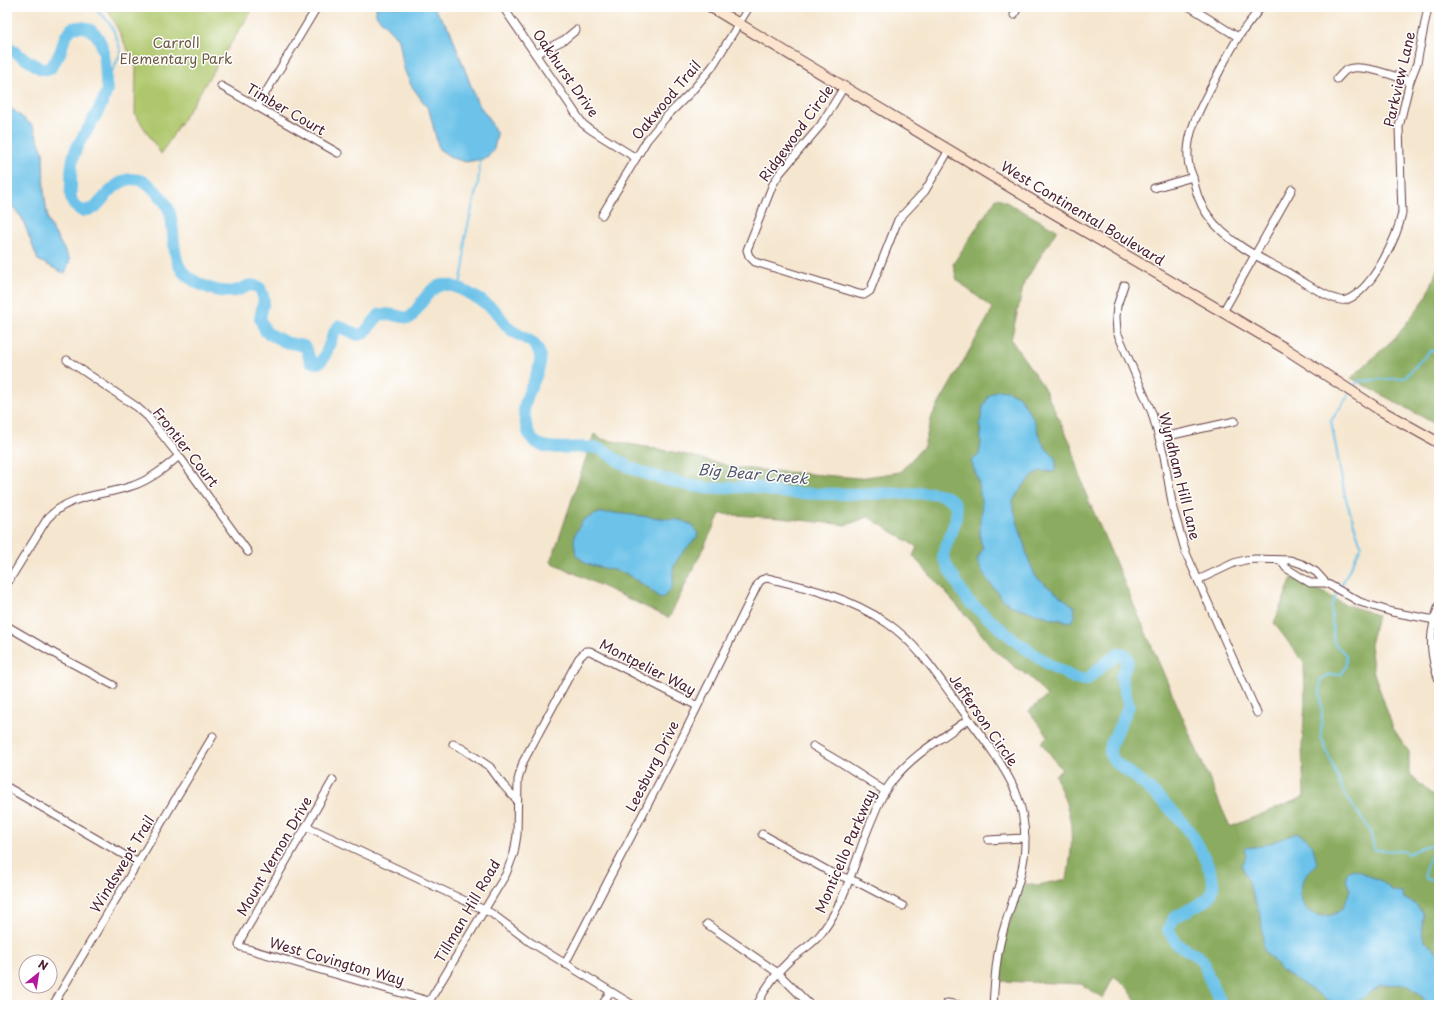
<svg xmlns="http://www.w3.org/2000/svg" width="1446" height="1012" font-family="'Playpen Sans',sans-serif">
<rect width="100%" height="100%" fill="#fff"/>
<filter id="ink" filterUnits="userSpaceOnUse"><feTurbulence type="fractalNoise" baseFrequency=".025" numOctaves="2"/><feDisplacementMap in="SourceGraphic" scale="8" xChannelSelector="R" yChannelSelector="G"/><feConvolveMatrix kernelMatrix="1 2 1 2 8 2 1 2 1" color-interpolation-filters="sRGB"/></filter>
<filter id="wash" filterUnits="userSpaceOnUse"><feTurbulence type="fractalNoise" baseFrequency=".012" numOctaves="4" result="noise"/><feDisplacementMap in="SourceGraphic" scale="16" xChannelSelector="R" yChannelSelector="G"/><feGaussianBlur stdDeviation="0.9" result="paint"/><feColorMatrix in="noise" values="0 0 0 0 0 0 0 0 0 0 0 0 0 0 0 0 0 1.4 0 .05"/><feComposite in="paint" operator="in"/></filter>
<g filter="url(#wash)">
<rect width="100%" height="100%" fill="#f5e6cf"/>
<!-- green -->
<polygon fill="#afc76c" stroke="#7c734c" points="107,7 254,7 161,154 135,114 136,67"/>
<!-- forest -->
<g fill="#8bac60" stroke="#6a6646">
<path d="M 997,197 L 1057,230 L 1024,283 L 1011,340 L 1043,386 L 1071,444 L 1085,492 L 1230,827 L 1304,797 L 1302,746 L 1305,704 L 1304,663 L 1274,623 L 1292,578 L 1325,593 L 1342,603 L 1377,615 L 1370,645 L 1374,673 L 1393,728 L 1409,752 L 1409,774 L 1439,801 L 1439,1005 L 1139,1005 L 1127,987 L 1114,976 L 1103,998 L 1081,984 L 1000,981 L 999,959 L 1013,911 L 1025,884 L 1038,885 L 1067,879 C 1071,857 1074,832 1068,810 C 1065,798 1059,787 1055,775 L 1062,770 L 1041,742 L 1048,736 L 1029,711 L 1047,696 L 1029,676 L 1013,666 L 1011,662 L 995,651 L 970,620 L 913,556 L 917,547 L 868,517 L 846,525 L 780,518 L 720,514 L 669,618 L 551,562 L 594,434 L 601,439 L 679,453 L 737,468 L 859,478 L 900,472 L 924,446 L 932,416 L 993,309 L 957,280 L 953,264 Z"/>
<polygon points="1439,265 1439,426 1351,378 1397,336 1427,296"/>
</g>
<!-- water -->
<g fill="#6cc2e9" stroke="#5b708a">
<polygon points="376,7 433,7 450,30 477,102 487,116 497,134 494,149 487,158 466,162 452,158 439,149 429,110 411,85 404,69 399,40 376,15"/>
<polygon points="7,105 33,126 43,152 44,191 48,221 70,260 65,274 38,260 22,218 7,200"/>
<path d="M 997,390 L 1008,391 L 1018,396 L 1023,402 L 1034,420 L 1040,439 L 1045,447 L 1055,458 L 1056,466 L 1054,472 C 1050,472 1045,471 1041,471 C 1032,472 1016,495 1012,503 L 1029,561 L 1036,577 L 1060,596 L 1074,606 L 1075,616 L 1070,622 L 1051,618 L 1012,606 L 1002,599 L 984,575 L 977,560 L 983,548 L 980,539 L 980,523 L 982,509 L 978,480 L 971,461 L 979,455 L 981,443 L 980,423 L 983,407 L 989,395 Z"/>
<path d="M 599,513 L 614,513 L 680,520 L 692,525 L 698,532 L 697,537 C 690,545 680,554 675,564 C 669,576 680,584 662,598 L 657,596 L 650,589 L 625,573 L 587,564 L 576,555 L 574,542 L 575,534 L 583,520 Z"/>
<path d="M 1297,833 C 1313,841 1313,846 1317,863 C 1312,869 1305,876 1302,883 C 1300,890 1300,901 1305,907 C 1313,918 1332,919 1341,909 C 1346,904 1348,896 1350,889 C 1346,881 1342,873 1353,869 L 1381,881 L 1393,891 L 1402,892 L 1403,898 L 1415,904 L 1423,913 C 1421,936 1420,939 1439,953 L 1439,1005 L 1425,1005 L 1426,1002 L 1419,993 L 1405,984 L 1380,985 L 1363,998 L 1349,1005 L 1336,1005 L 1282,971 L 1264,950 L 1261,917 L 1242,866 L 1246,856 L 1244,848 L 1262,846 Z"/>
</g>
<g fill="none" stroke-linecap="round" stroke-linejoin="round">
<!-- stream -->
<g stroke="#6cc2e9" stroke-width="2">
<path d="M 90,7 C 112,19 114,30 121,52 L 106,85"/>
<polyline points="459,290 464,264 465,238 478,183 480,162 478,159"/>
<polyline points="1353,388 1358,381 1404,378 1430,351 1439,351"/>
<path d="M 1350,393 L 1331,421 L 1345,496 L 1361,546 L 1331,606 L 1334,643 L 1346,655 L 1346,666 L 1341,675 L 1331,674 L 1321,679 L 1320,691 L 1322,715 L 1321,737 L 1344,793 L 1369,829 L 1375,850 L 1403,851 L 1408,854 L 1422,847 L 1435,844 L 1436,846 C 1432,856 1424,865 1425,877 L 1428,880 L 1434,879 L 1439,876"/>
</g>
<!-- river -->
<path stroke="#6cc2e9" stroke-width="12" d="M 7,47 L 41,69 L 50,69 L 60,53 L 65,37 L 72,28 C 104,20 106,60 106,82 C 106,86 108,89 106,93 C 100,113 86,129 77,147 C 71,159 71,172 71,185 C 70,198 70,204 82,211 C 85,210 91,210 94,208 C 96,207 98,204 100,202 C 109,192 118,181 131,179 C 137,179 143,180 148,184 C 156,191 165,200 169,210 C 176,229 170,260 185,274 C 197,285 219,294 235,291 C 247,289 246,281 260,288 L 264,299 L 260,319 L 266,332 L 285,342 L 304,346 L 307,350 L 310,361 C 328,372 328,334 339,326 L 358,335 L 364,333 L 380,314 C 390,313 400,317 410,318 C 420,308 427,288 442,285 C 455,282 493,306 500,317 C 504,322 506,326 511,330 C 522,338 537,340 540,356 C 543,370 525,393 524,410 C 524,414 525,419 526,424 C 527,431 530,439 537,443 C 551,452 580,445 597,448 C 605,449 613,458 620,462 C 637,472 657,478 677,482 C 686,485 697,487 707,488 C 722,489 738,486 754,487 C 762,488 769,491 777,492 C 829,496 881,493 932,493 C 973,498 952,527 944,551 L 943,557 L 948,568 L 968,601 L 1018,643 L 1048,664 L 1074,678 L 1086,680 C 1097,671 1107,661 1119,653 L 1125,655 L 1128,660 L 1121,678 L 1129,706 L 1111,744 C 1110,749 1109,754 1112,758 C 1118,766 1131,773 1139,780 C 1158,797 1177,813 1192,835 C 1197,842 1201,851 1205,859 C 1211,872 1218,887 1208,899 L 1174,918 L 1168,930 L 1177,944 L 1198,956 L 1204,962 L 1208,976 L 1222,1005"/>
</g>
</g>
<g filter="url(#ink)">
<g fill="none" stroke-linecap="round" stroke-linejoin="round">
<defs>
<g id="minor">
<polyline points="503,7 583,124 591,130 636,158"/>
<polyline points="1190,7 1238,37"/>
<path d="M 1261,7 C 1253,18 1243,29 1236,41 C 1229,53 1222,66 1216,78 C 1202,104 1183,136 1189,166 C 1190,170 1192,174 1193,178 C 1196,191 1199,203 1207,214 C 1225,241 1259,258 1287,272 C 1299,279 1335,304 1346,300 C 1372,291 1397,238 1402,213 L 1399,127 L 1410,81 L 1417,63 L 1428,7"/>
<polyline points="1014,15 1018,7"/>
<polyline points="536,54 564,40 576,30"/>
<path d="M 1337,79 C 1340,76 1343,72 1346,70 C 1359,62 1396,77 1410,81"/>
<polyline points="221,86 338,153"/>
<polyline points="844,87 820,126 780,173 773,184 747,250 749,256 755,262 859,294 864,295 870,291 898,220 925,191 949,150"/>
<polyline points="257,107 317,7"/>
<polyline points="1154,188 1193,177"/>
<polyline points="602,215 647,140 666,117 691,92 712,67 749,7"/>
<polyline points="1124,285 1117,306 1116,317 1117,332 1152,413 1164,456 1173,509 1186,553 1257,713"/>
<polyline points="1223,312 1292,189"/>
<polyline points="67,360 137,407 148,417 179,456 248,552"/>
<polyline points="1159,438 1235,421"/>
<polyline points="1281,561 1286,568 1310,583 1326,583"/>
<polyline points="1198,580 1234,563 1245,560 1255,559 1290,560 1302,564 1316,572 1326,583 1360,602 1392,612 1435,620"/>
<path d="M 7,584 L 47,519 C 69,494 103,496 132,486 C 150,480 165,468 179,456"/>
<path d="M 1439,605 C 1437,612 1434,619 1433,627 C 1429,643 1433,665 1439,680"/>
<polyline points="7,626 62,658 113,685"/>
<polyline points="453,744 463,749 490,767 503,785 517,800"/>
<polyline points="813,746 840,762 885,791"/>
<polyline points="333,780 242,937 239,945 241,947 429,1001"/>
<polyline points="7,787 138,863"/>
<polyline points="306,826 491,913 530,942 633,1005"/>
<polyline points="762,834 830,872 857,882 903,906"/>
<polyline points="988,840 1025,838"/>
<polyline points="707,924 778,973 810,1005"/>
<path d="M 565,964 L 678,746 L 758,584 L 761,580 L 767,578 C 810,588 850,598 887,623 C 918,644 939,678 960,707 C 980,734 1001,760 1015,790 C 1022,806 1025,826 1025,843 C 1025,872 1012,900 1004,928 C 996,954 995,978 993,1005"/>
<polyline points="947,1003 959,1005"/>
<polyline points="53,1005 213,736"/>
<polyline points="427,1005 506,874 514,853 517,835 518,780 523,762 579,658 586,651 590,651 697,706"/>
<polyline points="602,1005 610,992"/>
<path d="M 757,1005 C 765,988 777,972 791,959 C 802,950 815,943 823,931 C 848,897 856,855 873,817 C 878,804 884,791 893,780 C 912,755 944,737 969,719"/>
</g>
<polyline id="secondary" points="711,7 1040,205 1286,349 1380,410 1439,443"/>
</defs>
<!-- minor casing -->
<use href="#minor" stroke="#643d44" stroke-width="9"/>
<!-- secondary casing -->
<use href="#secondary" stroke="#643d44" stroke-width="12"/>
<!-- minor -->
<use href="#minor" stroke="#fff" stroke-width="7"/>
<!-- secondary -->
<use href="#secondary" stroke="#fce5cf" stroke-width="10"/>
</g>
</g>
<g text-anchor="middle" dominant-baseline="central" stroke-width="3" stroke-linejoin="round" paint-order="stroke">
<!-- park labels -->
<g font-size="14" fill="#6d5a42" stroke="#fff">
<text x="176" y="42">Carroll<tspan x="176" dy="16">Elementary Park</tspan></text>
</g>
<!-- street labels -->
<g font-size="14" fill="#4a1f2b" stroke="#fff">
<text transform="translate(566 73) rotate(55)">Oakhurst Drive</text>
<text transform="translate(1399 79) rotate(-77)">Parkview Lane</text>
<text transform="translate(666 100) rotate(-50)">Oakwood Trail</text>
<text transform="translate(286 109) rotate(30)">Timber Court</text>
<text transform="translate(796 133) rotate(-54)">Ridgewood Circle</text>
<text transform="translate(1083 213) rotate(31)">West Continental Boulevard</text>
<text transform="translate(186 447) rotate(52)">Frontier Court</text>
<text transform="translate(1180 476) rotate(76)">Wyndham Hill Lane</text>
<text transform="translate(648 667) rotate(27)">Montpelier Way</text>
<text transform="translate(984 720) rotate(55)">Jefferson Circle</text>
<text transform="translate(652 766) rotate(-63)">Leesburg Drive</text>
<text transform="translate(845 851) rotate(-67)">Monticello Parkway</text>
<text transform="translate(274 856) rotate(-60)">Mount Vernon Drive</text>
<text transform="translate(122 864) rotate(-59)">Windswept Trail</text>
<text transform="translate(467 911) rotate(-60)">Tillman Hill Road</text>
<text transform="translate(337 961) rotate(16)">West Covington Way</text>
</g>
<!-- water labels -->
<g font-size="15" font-style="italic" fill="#56586e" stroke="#fff">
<text transform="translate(753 473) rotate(5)">Big Bear Creek</text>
</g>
</g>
<!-- margin -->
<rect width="1446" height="1012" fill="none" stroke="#fff" stroke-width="24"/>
<!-- north arrow -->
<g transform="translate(38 974) rotate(30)"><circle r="19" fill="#ffffff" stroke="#b7a5aa"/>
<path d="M0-3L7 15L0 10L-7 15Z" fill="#b5179e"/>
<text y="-6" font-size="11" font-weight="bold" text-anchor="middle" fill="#4a1f2b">N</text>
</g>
</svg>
